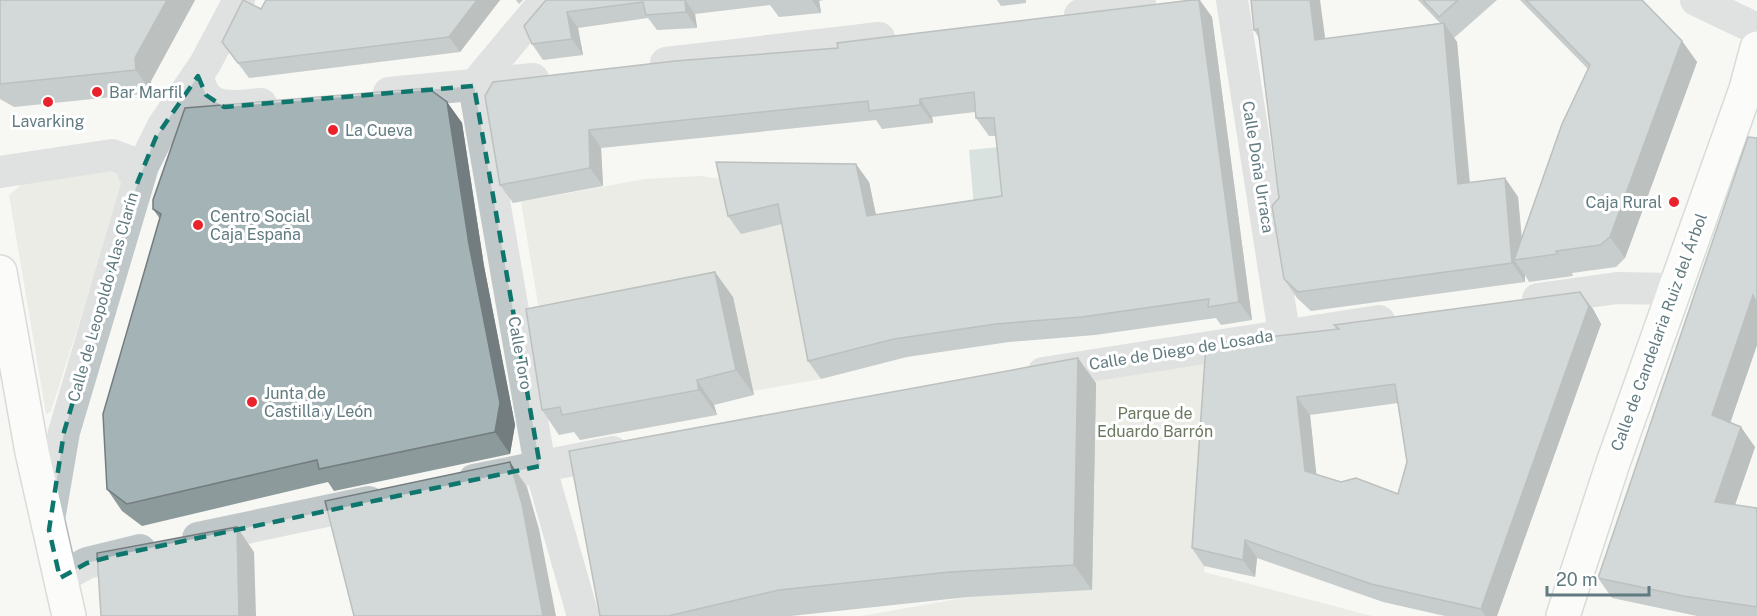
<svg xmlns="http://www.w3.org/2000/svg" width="1757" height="616" font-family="'Public Sans',sans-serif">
<rect width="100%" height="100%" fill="#f7f7f4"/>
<!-- green -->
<g fill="#d9ddd3">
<polygon points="103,170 117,174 122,182 121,192 51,411 46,414 9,195 23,183"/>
<polygon points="700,176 729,180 790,222 821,379 753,391 543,334 521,202 644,179"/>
<polygon points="1220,344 1204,572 1372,616 862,616 968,597 1091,590 1096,364"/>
</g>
<!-- water -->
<polygon fill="#b3c7c6" points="1000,147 1005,205 974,207 969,150"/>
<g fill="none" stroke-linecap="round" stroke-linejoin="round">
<defs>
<g id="secondary">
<polyline points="0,272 32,452 69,616"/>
<polyline points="1563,616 1613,463 1746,89 1757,48"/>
</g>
</defs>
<!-- secondary casing -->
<use href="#secondary" stroke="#b0babc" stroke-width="36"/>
<!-- street -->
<g stroke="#c0c7c9" stroke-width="32">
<polyline points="546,0 474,86 540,466 583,616"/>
<polyline points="1232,0 1284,333"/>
<polyline points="1696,0 1757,29"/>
<polyline points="1080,15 1119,10 1140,0"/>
<polyline points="666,63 879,38"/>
<path d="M 198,76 C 204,114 233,106 261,104"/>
<polyline points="389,93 533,79"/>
<polyline points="0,172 112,155 128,161 138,181"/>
<polyline points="1538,299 1617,288 1674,289"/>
<polyline points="1043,373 1379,321"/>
<polyline points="474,480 613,452"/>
<polyline points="49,520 64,432 143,166 163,126 205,64 239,0"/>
<polyline points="198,538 369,502"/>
<polyline points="60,578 87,563 140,550"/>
</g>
<!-- secondary -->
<use href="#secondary" stroke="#fff" stroke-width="33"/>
</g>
<!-- wall -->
<g fill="#8d9a9c" fill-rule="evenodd">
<polygon points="0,0 195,0 151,81 152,93 14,107 0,99"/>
<polygon points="500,0 460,52 249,78 222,42 261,9"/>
<polygon points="516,0 523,0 519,4"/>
<polygon points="546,0 824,0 819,1 821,13 779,17 770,5 695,14 697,28 657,30 648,18 578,28 583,55 543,60 532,44"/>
<polygon points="997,0 1026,0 1026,3 1001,6"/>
<polygon points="1192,0 1200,0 1212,17 1252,320 1221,325 1216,318 1095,335 1009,342 907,357 821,379 808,361 782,224 741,234 728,216 869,182 876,215 1002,196 996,136 989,136 976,118 975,112 932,117 933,123 882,129 876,120 601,148 603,186 513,203 500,185 485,96"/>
<polygon points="1251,0 1326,39 1440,23 1418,0 1497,0 1454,38 1457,42 1470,182 1505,178 1518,197 1522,238 1588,69 1520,0 1642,0 1682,41 1697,62 1625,258 1616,267 1572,273 1573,276 1529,282 1525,275 1525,282 1311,311 1297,298 1284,279 1279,198 1259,38 1254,30"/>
<polygon points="447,102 462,123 484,266 515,425 510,454 334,491 328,482 142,526 122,511 107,489 160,219 153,209"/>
<polygon points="1757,138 1757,345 1730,423 1755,447 1735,505 1757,508 1757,616 1697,616 1612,598 1598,578"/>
<polygon points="733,297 754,395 714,405 717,415 580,440 574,432 559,435 542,410"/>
<path d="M 1593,309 L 1601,324 L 1497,616 L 1445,616 L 1383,602 L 1257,558 L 1255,577 L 1204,566 L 1192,548 L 1337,329 L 1334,325 ZM 1398,403 L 1407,462 L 1398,494 L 1341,482 L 1316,474 L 1310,415 Z"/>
<polygon points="1096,383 1092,590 968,597 791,616 600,616"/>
</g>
<!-- shaded-wall -->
<g fill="#737d7f">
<polygon points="167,0 195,0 151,81 152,93 136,70 135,58"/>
<polygon points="477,0 500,0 460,52 449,37"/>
<polygon points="685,0 695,14 697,28 686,12"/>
<polygon points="812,0 819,0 821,13"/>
<polygon points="1199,0 1212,17 1252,320 1239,302"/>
<polygon points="1310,0 1320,0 1328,59 1315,40"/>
<polygon points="567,12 578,28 583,55 572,39"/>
<polygon points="1444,23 1457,42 1471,203 1458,184"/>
<polygon points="1682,41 1697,62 1625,258 1610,237"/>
<polygon points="920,99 932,117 933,123 920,105"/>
<polygon points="447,102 462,123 484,266 515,425 510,454 495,432"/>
<polygon points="589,130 601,148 603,186 590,168"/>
<polygon points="856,164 869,182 880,234 867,216"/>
<polygon points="1505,178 1518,197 1523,259 1514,260 1525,275 1525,282 1512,263"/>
<polygon points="715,272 733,297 754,395 736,370"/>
<polygon points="1580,292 1593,309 1601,324 1497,616 1485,616 1481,609"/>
<polygon points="1753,295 1757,300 1757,345 1726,435 1712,415"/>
<polygon points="1078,358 1096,383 1092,590 1074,565"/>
<polygon points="697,380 714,405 717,415 699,390"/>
<polygon points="1297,397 1310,415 1318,489 1305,471"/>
<polygon points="1741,427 1755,447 1729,522 1715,502"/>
<polygon points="510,462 527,487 539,529 556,616 543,616"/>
<polygon points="237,527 254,552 256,616 239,616"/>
<polygon points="1245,540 1257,558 1255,577 1243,560"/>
</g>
<!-- building -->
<g fill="#a4b3b5" stroke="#737d7f" stroke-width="1.5" fill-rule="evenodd">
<polygon points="0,0 167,0 135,58 136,70 0,84"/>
<polygon points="243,0 261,9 266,0 477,0 449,37 238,63 222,42"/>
<polygon points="546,0 685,0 686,12 646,15 643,2 567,12 572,39 532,44 524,26"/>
<polygon points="1192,0 1199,0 1239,302 1208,307 1209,299 1082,317 996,324 894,339 808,361 778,204 728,216 716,162 856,164 867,216 1002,196 994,118 976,118 974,92 920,99 920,105 869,111 868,101 589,130 590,168 500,185 485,96 493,82 675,61 838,48 837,43"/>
<polygon points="1251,0 1310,0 1315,40 1444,23 1458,184 1505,178 1512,263 1298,292 1284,279 1272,206 1279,198 1258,29 1254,30"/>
<polygon points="1423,0 1458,0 1439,17"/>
<polygon points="1526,0 1642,0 1682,41 1610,237 1600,245 1556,251 1558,254 1514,260 1562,124 1590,65"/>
<polygon points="428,88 447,102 469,244 500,403 495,432 319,469 317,460 127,504 107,489 103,414 161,214 153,209 153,200 185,108"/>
<polygon points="1748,137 1757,138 1757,304 1753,295 1712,415 1741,427 1715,502 1757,508 1757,607 1683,596 1598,578"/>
<polygon points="715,272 736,370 697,380 699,390 562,415 560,407 542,410 526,309"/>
<path d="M 1580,292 L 1589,306 L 1481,609 L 1371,584 L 1245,540 L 1243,560 L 1192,548 L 1206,344 L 1339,329 L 1334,325 ZM 1395,384 L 1407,462 L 1398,494 L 1356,478 L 1341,482 L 1305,471 L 1297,397 Z"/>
<polygon points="1078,358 1074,565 950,572 779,590 668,616 600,616 569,451"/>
<polygon points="510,462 522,504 543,616 354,616 325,501"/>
<polygon points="237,527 239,616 101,616 97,553"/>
</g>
<!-- marked area -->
<path d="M0 0H1757V616H0ZM 198,76 L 206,95 L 224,107 L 474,86 L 540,466 L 117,555 L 87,563 L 60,578 L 49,530 L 64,432 L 138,181 L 156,137 Z" fill="#f7f7f4" fill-opacity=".55" fill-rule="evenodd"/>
<path fill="none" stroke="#0f766e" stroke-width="4.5" stroke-dasharray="12 8" stroke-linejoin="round" d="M 198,76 L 206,95 L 224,107 L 474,86 L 540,466 L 117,555 L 87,563 L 60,578 L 49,530 L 64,432 L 138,181 L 156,137 Z"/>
<!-- markers -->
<g fill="#ea222c" stroke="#fff" stroke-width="2">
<circle cx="97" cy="92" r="6"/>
<circle cx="48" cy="102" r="6"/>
<circle cx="333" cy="130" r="6"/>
<circle cx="1674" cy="202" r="6"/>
<circle cx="198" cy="225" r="6"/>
<circle cx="252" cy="402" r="6"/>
</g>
<g text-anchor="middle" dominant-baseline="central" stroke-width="6" stroke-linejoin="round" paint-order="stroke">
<!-- poi labels -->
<g font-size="16" fill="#617b81" stroke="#fff" text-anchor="start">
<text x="109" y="92">Bar Marfil</text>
<text x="48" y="121" text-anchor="middle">Lavarking</text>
<text x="345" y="130">La Cueva</text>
<text x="1662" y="202" text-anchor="end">Caja Rural</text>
<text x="210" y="216">Centro Social<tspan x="210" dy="18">Caja España</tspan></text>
<text x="264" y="393">Junta de<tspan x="264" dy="18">Castilla y León</tspan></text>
</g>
<!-- street labels -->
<g font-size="16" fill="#617b81" stroke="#fff">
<text transform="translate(1258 167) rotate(81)">Calle Doña Urraca</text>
<text transform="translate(103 297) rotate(-74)">Calle de Leopoldo Alas Clarín</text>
<text transform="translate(1659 332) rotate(-70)">Calle de Candelaria Ruiz del Árbol</text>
<text transform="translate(1181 350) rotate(-9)">Calle de Diego de Losada</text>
<text transform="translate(520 353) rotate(80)">Calle Toro</text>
</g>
<!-- park labels -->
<g font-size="16" fill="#6b7860" stroke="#fff">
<text x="1155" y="413">Parque de<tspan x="1155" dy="18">Eduardo Barrón</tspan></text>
</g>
</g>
<!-- scale -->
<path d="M1547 586v9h102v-9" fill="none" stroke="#617b81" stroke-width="3"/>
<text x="1556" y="586" font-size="18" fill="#617b81" stroke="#ffffff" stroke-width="4.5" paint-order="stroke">20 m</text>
</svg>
